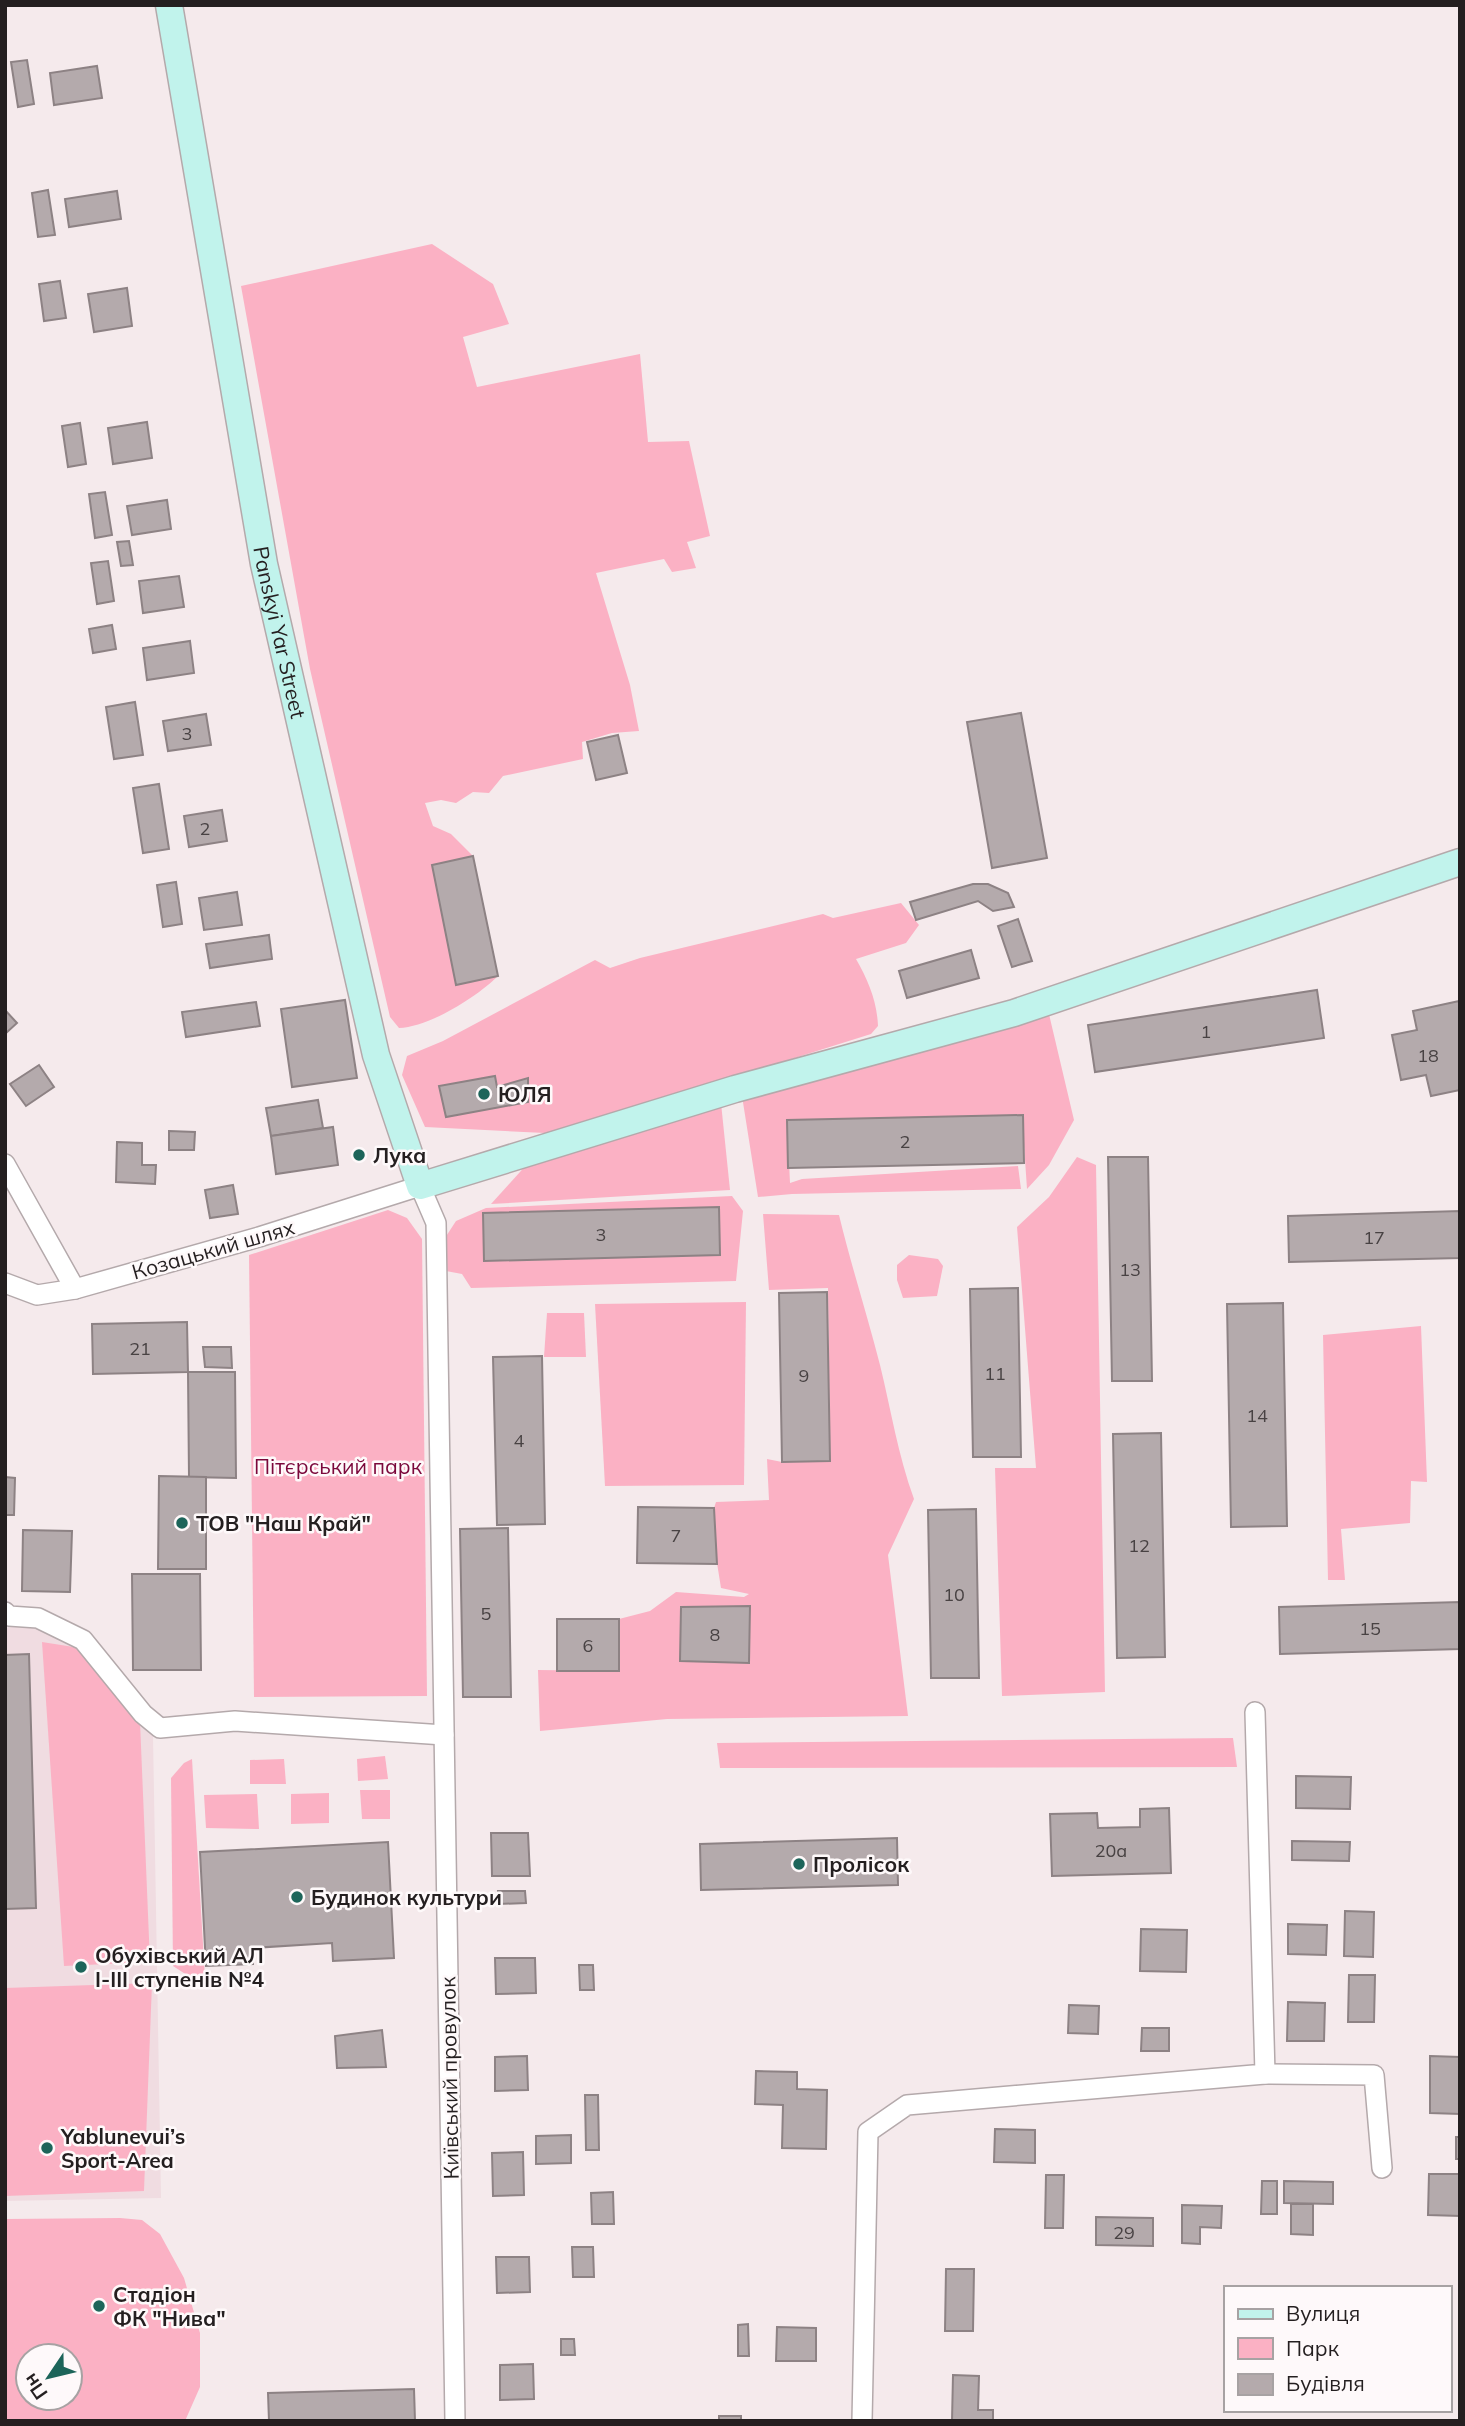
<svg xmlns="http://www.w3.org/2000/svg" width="1465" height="2426" font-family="Mulish,sans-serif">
<rect width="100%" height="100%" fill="#f5eaec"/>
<!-- built -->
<polygon fill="#f0dce1" points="35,1624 71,1639 153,1736 161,2198 5,2201 5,1631 10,1625"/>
<!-- green -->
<g fill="#fbb1c4" fill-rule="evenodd">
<path d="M 432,244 L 493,284 L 509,324 L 463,337 L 477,387 L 640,354 L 648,442 L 689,441 L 710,536 L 687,542 L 696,568 L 672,572 L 664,559 L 596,573 L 630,685 L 639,731 L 612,733 L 582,742 L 583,759 L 503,776 L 489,793 L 473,792 L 456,803 L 441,800 L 425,803 L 433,826 L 451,834 L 473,856 L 432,865 L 456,984 L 498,976 C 477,997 429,1027 399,1028 L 390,1017 L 310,669 L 241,286 Z"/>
<path d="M 901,903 L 919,925 L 906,943 L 856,959 C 868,980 877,1001 878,1026 L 871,1034 L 569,1129 L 568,1127 L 545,1133 L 425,1127 L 402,1075 L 407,1056 L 443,1041 L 595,960 L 610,968 L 640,958 L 823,914 L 833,918 Z"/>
<polygon points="1048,1010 1074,1120 1049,1165 1027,1189 1022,1115 787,1120 790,1183 802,1179 1018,1166 1021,1189 792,1194 758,1197 742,1096"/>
<polygon points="721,1103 730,1190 491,1204 529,1162"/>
<polygon points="1077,1157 1096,1165 1105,1692 1002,1696 995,1468 1036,1468 1017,1227 1049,1197"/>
<polygon points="732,1196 743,1211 736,1281 471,1288 462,1274 446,1271 443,1241 456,1221 486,1208"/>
<polygon points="388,1210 407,1218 422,1239 427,1696 254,1697 249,1255"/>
<path d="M 763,1214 L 839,1215 C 851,1265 867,1314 880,1365 C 891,1410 898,1455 914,1499 L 888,1555 L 908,1716 L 667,1719 L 540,1731 L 538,1670 L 619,1671 L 619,1619 L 650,1611 L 676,1592 L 744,1597 L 749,1594 L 721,1588 L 717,1563 L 714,1508 L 716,1502 L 769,1500 L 767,1459 L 782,1462 L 830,1460 L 828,1288 L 769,1290 Z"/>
<polygon points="909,1255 938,1259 943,1266 937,1296 903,1298 897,1280 897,1265"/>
<polygon points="746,1302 744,1485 605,1486 595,1304"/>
<polygon points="547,1313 584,1313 586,1357 544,1357"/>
<polygon points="1421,1326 1427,1482 1411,1481 1410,1523 1341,1529 1345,1580 1328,1580 1323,1335"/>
<polygon points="42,1642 80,1648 140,1722 150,1962 64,1966"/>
<polygon points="1233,1738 1237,1767 720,1768 717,1743"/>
<polygon points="385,1756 388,1779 358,1781 357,1759"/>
<polygon points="192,1759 205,1978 190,1977 173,1966 171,1778 184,1763"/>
<polygon points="284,1759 286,1784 250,1784 250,1760"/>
<polygon points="360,1790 390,1790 390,1819 362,1819"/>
<polygon points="329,1793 329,1823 291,1824 291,1794"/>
<polygon points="257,1794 259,1829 206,1828 204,1795"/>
<polygon points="152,1983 144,2191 5,2196 5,1988"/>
<path d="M 120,2218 L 142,2220 L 160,2234 L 184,2278 L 200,2333 L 200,2387 L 185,2421 L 5,2421 L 5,2219 ZM 28,2356 L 70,2356 L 70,2398 L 28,2398 Z"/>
</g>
<!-- building -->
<g fill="#b4aaac" stroke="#8d8284" stroke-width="2">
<polygon points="27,60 34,104 18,107 11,62"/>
<polygon points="97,66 102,98 54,105 50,73"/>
<polygon points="48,190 55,235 38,237 32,193"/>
<polygon points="117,191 121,219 69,227 65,199"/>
<polygon points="60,281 66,318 44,321 39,284"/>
<polygon points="127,288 132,326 94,332 88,294"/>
<polygon points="147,422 152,458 113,464 108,428"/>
<polygon points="80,423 86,464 68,467 62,426"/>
<polygon points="105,492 112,535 95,538 89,494"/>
<polygon points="167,500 171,529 132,535 127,506"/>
<polygon points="129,541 133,565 121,566 117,542"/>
<polygon points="108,561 114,601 97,604 91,563"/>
<polygon points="179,576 184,607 143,613 139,581"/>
<polygon points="112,625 116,649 93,653 89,629"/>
<polygon points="190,641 194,673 147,680 143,648"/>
<polygon points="135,702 143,755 114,759 106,707"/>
<polygon points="1021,713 1047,858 992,868 967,722"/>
<polygon points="206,714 211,745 168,751 163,721"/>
<polygon points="618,735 627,773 596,780 587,742"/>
<polygon points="159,784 169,849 143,853 133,788"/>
<polygon points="222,810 227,841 189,847 184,816"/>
<polygon points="473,856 498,976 456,985 432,865"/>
<polygon points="176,882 182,924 163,927 157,885"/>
<polygon points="973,884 988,884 1008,893 1014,907 993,911 978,901 916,920 910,902"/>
<polygon points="237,892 242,925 204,930 199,898"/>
<polygon points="1018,919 1032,961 1012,967 998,926"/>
<polygon points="269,935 272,959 210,968 206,944"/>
<polygon points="971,950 979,978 907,998 899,971"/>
<polygon points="1317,990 1324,1038 1095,1072 1088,1025"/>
<polygon points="345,1000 357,1078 292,1087 281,1009"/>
<polygon points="1459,1001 1460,1090 1431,1096 1426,1075 1401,1080 1392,1035 1417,1030 1413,1011"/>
<polygon points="256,1002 260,1026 186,1037 182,1012"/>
<polygon points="5,1010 17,1023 5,1034"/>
<polygon points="39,1065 54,1087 26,1106 10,1084"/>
<polygon points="495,1076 497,1087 528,1078 528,1102 446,1117 439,1086"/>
<polygon points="318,1100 323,1128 271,1136 266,1108"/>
<polygon points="1023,1115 1024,1163 788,1168 787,1120"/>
<polygon points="333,1127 338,1165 276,1174 271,1136"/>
<polygon points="169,1131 195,1132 194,1150 169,1150"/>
<polygon points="117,1142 142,1143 142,1165 156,1165 155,1184 116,1182"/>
<polygon points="1108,1157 1148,1157 1152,1381 1112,1381"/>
<polygon points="233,1185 238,1214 210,1218 205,1190"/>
<polygon points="719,1207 720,1255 484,1261 483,1213"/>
<polygon points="1460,1211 1460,1258 1289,1262 1288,1216"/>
<polygon points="1018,1288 1021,1457 973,1457 970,1289"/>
<polygon points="827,1292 830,1461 782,1462 779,1293"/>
<polygon points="1283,1303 1287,1526 1231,1527 1227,1304"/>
<polygon points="187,1322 188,1372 93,1374 92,1324"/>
<polygon points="203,1347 231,1347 232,1368 205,1367"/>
<polygon points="542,1356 545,1524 497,1525 493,1357"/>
<polygon points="188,1372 235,1372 236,1478 189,1477"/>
<polygon points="1161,1433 1165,1657 1117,1658 1113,1434"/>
<polygon points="159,1476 206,1477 206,1569 158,1569"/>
<polygon points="5,1477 15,1478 14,1515 5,1515"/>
<polygon points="638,1507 714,1508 717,1564 637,1563"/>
<polygon points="976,1509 979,1678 931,1678 928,1510"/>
<polygon points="508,1528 511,1697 463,1697 460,1529"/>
<polygon points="23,1530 72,1531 70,1592 22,1591"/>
<polygon points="132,1574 200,1574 201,1670 133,1670"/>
<polygon points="1460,1602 1460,1649 1280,1654 1279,1607"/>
<polygon points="750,1606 749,1663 680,1661 681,1607"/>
<rect x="557" y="1619" width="62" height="52"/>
<polygon points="29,1654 36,1908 5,1909 5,1655"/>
<polygon points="1296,1776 1351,1777 1350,1809 1296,1808"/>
<polygon points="1169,1808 1171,1873 1052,1876 1050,1814 1097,1813 1098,1828 1140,1827 1140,1809"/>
<polygon points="491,1833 528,1833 530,1876 492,1876"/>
<polygon points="897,1838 898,1885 701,1890 700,1844"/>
<polygon points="1292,1841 1350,1842 1349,1861 1292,1860"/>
<polygon points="388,1842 394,1958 333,1961 332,1943 252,1948 253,1964 206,1966 200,1852"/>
<polygon points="498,1891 525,1891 526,1903 499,1904"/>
<polygon points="1345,1911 1374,1912 1373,1957 1344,1956"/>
<polygon points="1288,1924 1327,1925 1326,1955 1288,1954"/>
<polygon points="1141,1929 1187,1930 1186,1972 1140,1971"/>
<polygon points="495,1958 535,1958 536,1993 496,1994"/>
<polygon points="579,1965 593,1965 594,1990 580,1990"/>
<polygon points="1349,1975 1375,1975 1374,2022 1348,2022"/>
<polygon points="1288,2002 1325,2003 1324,2041 1287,2041"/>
<polygon points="1069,2005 1099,2006 1098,2034 1068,2033"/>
<polygon points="1142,2028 1169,2028 1169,2051 1141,2051"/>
<polygon points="382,2030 386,2067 337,2068 335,2036"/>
<polygon points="527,2056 528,2090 495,2091 495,2057"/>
<polygon points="1430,2056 1460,2057 1460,2114 1430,2113"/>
<polygon points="756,2071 797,2072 797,2089 827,2090 826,2149 782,2148 783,2105 755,2104"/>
<polygon points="585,2095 598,2095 599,2150 586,2150"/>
<polygon points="995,2129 1035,2130 1035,2163 994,2162"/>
<polygon points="571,2135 571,2163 536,2164 536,2136"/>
<rect x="1456" y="2137" width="4" height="22"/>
<polygon points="523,2152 524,2195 493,2196 492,2153"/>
<polygon points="1429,2174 1460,2174 1460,2216 1428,2215"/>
<polygon points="1046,2175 1064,2175 1063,2228 1045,2228"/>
<polygon points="1262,2181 1277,2181 1277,2214 1261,2214"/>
<polygon points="1284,2181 1333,2182 1333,2204 1284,2203"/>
<polygon points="613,2192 614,2224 592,2224 591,2193"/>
<polygon points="1291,2204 1313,2204 1313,2235 1291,2234"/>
<polygon points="1182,2205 1222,2206 1221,2228 1200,2227 1200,2244 1182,2243"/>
<polygon points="1096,2217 1153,2218 1153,2246 1096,2245"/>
<polygon points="572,2247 593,2247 594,2277 573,2277"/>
<polygon points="496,2257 529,2257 530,2292 497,2293"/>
<polygon points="946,2269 974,2269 973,2331 945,2331"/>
<polygon points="748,2324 749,2356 738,2356 738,2325"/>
<polygon points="777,2327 816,2328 816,2361 776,2361"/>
<polygon points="561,2339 574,2339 575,2355 561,2355"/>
<polygon points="533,2364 534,2399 500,2400 500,2365"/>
<polygon points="953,2375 979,2376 978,2410 993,2410 993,2421 952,2421"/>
<polygon points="414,2389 415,2421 269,2421 268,2393"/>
<rect x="719" y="2416" width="22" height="5"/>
</g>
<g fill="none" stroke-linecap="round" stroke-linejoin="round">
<defs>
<g id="street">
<polyline points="5,1164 75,1289"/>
<polyline points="5,1283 37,1295 75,1289 259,1237 420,1186 436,1223 455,2421"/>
<polyline points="5,1612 9,1616 38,1618 83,1640 143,1714 160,1728 235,1721 444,1735"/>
<polyline points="1265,2074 1374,2075 1382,2168"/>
<polyline points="862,2421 868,2132 907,2105 1265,2074 1255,1712"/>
</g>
<g id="secondary">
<path id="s1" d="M 169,5 L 264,564 L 376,1055 L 420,1186 L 735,1089 L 1014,1013 L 1460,862"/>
</g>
</defs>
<!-- street casing -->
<use href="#street" stroke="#b4a9ab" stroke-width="22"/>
<!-- secondary casing -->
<use href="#secondary" stroke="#b4a9ab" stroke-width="29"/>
<!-- street -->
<use href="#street" stroke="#fff" stroke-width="19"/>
<!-- secondary -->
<use href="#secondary" stroke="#c1f3ec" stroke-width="26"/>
</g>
<!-- markers -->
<g fill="#1d655a" stroke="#fef9fa" stroke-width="2.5">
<circle cx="484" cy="1094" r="7"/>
<circle cx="359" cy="1155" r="7"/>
<circle cx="182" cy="1523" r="7"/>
<circle cx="799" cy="1864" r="7"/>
<circle cx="297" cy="1897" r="7"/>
<circle cx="81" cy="1967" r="7"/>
<circle cx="47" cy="2148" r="7"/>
<circle cx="99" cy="2306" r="7"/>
</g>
<g text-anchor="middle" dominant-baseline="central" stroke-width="5" stroke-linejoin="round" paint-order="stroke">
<!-- number labels -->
<g font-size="18" fill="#484243">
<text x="187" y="733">3</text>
<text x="205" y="828">2</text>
<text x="1206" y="1031">1</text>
<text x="1428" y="1055">18</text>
<text x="905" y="1141">2</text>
<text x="601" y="1234">3</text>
<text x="1374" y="1237">17</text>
<text x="1130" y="1269">13</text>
<text x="140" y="1348">21</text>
<text x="995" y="1373">11</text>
<text x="804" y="1375">9</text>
<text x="1257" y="1415">14</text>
<text x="519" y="1440">4</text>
<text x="676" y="1535">7</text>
<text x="1139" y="1545">12</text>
<text x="954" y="1594">10</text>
<text x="486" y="1613">5</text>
<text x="1370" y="1628">15</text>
<text x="715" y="1634">8</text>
<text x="588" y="1645">6</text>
<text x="1111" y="1850">20а</text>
<text x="1124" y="2232">29</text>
</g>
<!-- street labels -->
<g font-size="21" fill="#241f20" stroke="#fef9fa">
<text stroke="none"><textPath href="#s1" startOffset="637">Panskyi Yar Street</textPath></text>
<text transform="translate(213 1249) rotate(-16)">Козацький шлях</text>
<text transform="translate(449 2078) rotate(-91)">Київський провулок</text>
</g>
<!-- poi labels -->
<g font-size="21" font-weight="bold" fill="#241f20" stroke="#fef9fa" text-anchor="start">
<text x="498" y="1094">ЮЛЯ</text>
<text x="373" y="1155">Лука</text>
<text x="196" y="1523">ТОВ "Наш Край"</text>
<text x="813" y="1864">Пролісок</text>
<text x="311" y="1897">Будинок культури</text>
<text x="95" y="1955">Обухівський АЛ<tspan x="95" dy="24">І-ІІІ ступенів №4</tspan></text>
<text x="61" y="2136">Yablunevui’s<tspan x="61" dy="24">Sport-Area</tspan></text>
<text x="113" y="2294">Стадіон<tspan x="113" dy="24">ФК "Нива"</tspan></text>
</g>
<!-- park labels -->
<g font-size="21" fill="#7b083b" stroke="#fef9fa">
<text x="338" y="1466">Пітєрський парк</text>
</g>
</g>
<!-- border -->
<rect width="1465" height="2426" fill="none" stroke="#241f20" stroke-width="14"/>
<!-- legend -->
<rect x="1224" y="2286" width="228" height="126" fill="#fef9fa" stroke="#a7a2a3" stroke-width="2"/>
<rect x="1238" y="2309" width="35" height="10" fill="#c1f3ec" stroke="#a7a2a3" stroke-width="2"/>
<text x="1286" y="2321" font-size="21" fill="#241f20">Вулиця</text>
<rect x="1238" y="2338" width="35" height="21" fill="#fbb1c4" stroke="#a7a2a3" stroke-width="2"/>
<text x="1286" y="2356" font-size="21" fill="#241f20">Парк</text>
<rect x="1238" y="2374" width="35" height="21" fill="#b4aaac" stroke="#a7a2a3" stroke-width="2"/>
<text x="1286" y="2391" font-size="21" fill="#241f20">Будівля</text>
<!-- north arrow -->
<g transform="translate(49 2377) rotate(235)"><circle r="33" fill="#fef9fa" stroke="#a7a2a3" stroke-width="2"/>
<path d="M0-5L12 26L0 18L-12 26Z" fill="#1d655a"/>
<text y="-10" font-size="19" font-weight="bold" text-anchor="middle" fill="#241f20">Пн</text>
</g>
</svg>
